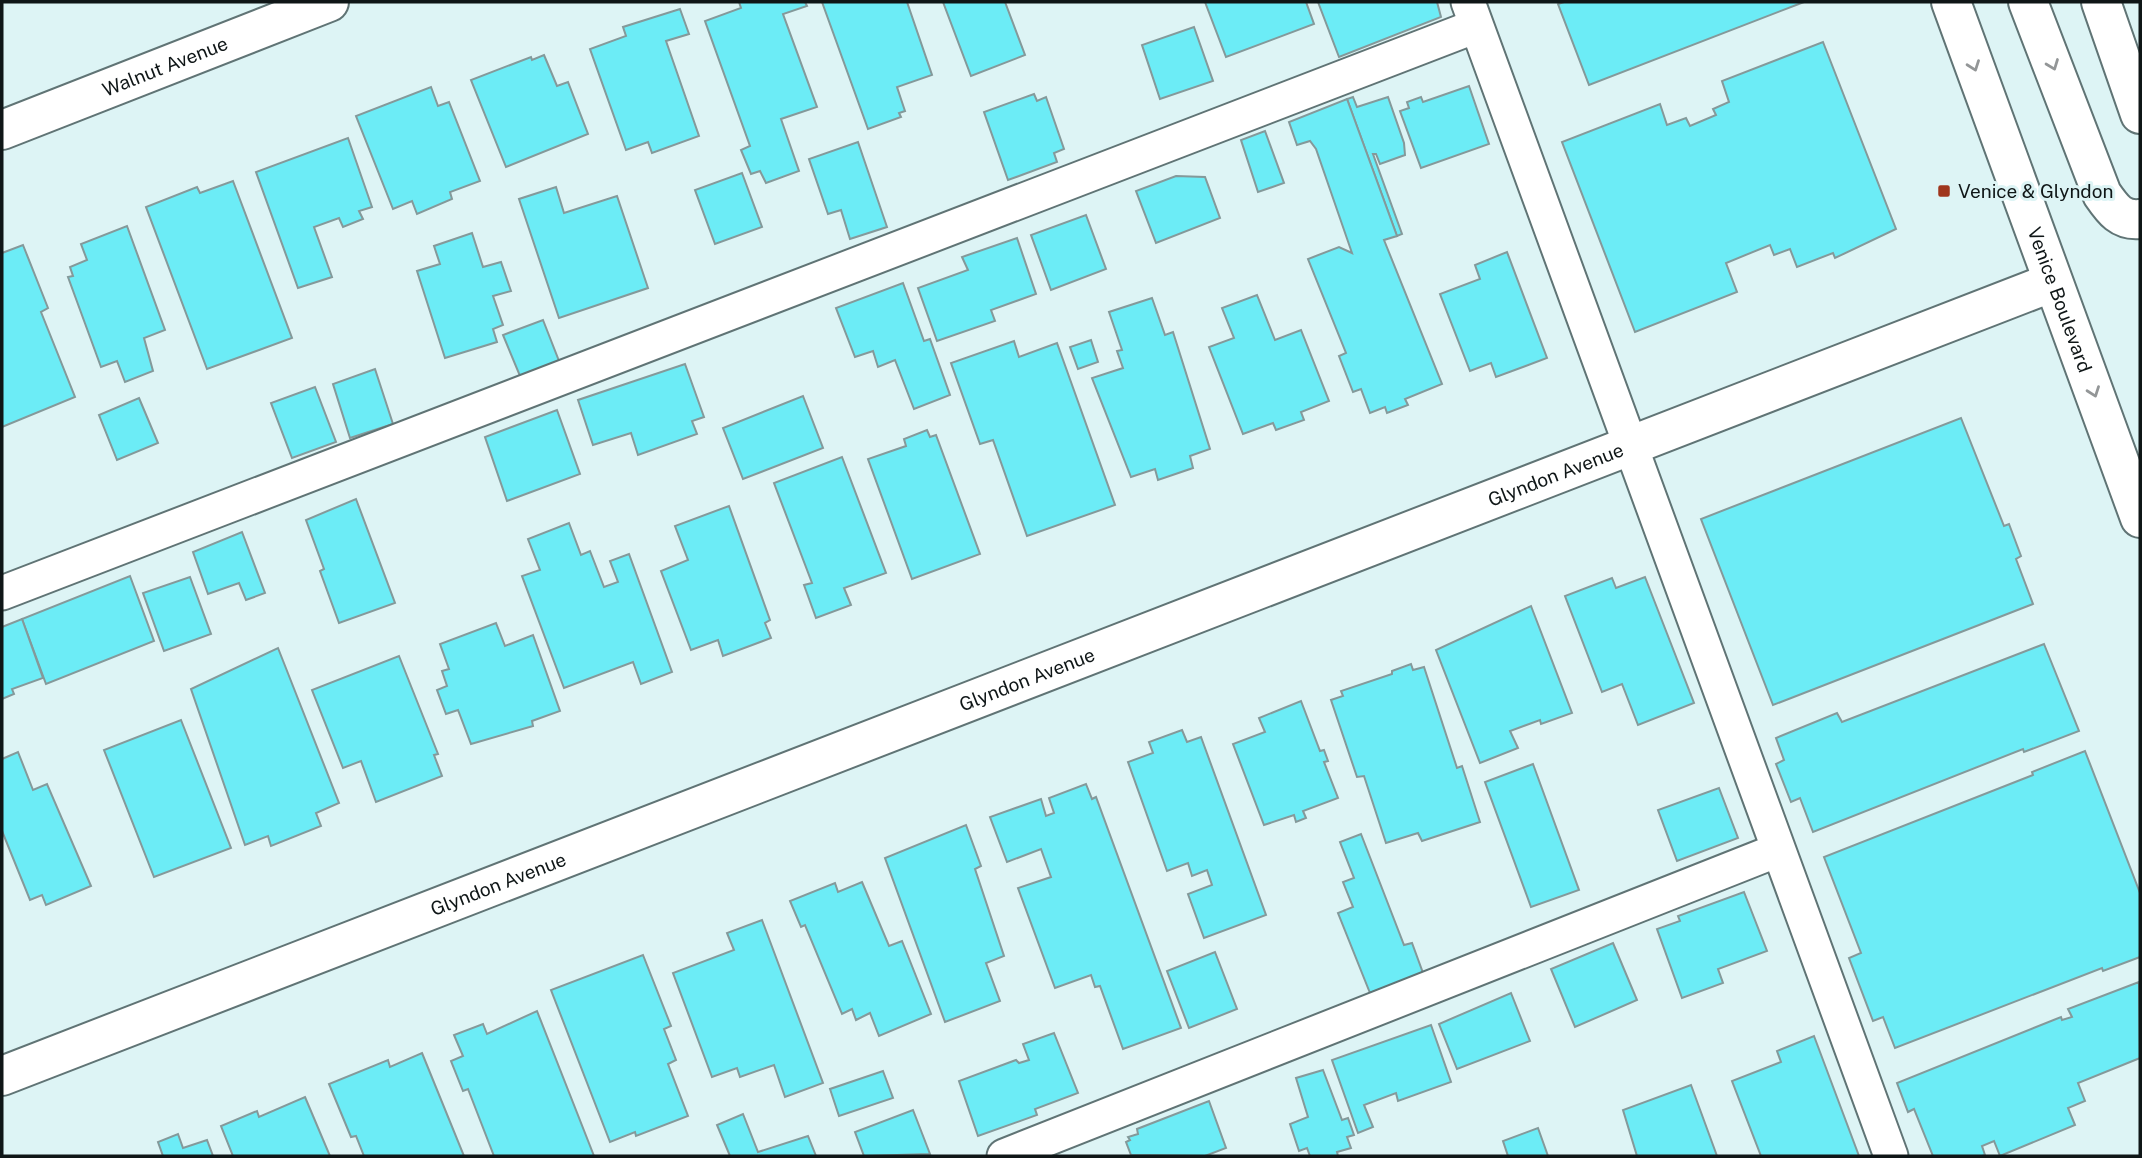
<svg xmlns="http://www.w3.org/2000/svg" width="2142" height="1158" font-family="'Public Sans',sans-serif">
<rect width="100%" height="100%" fill="#ddf4f5"/>
<!-- building -->
<g fill="#6cecf6" stroke="#84999a" stroke-width="2">
<polygon points="739,2 805,2 807,6 783,14 817,107 781,119 799,171 766,183 760,171 751,174 741,150 750,146 705,21 741,8"/>
<polygon points="822,2 907,2 932,75 897,87 905,111 899,113 901,117 868,129"/>
<polygon points="943,2 1005,2 1025,55 971,76"/>
<polygon points="1205,2 1306,2 1314,24 1226,57"/>
<polygon points="1318,2 1437,2 1441,17 1339,57"/>
<polygon points="1564,2 1804,2 1589,85 1558,4"/>
<polygon points="680,9 689,34 666,41 699,136 652,153 648,142 626,150 590,49 626,36 623,27"/>
<polygon points="1194,27 1213,81 1160,99 1142,45"/>
<polygon points="1823,42 1896,229 1835,258 1833,253 1797,267 1790,249 1774,255 1770,245 1726,263 1737,292 1635,332 1562,142 1660,104 1667,125 1686,118 1690,126 1716,115 1713,109 1729,102 1722,81"/>
<polygon points="544,55 557,86 568,82 588,134 506,167 471,80 531,57 532,60"/>
<polygon points="1469,86 1489,144 1421,168 1400,111 1409,108 1407,102 1421,97 1423,102"/>
<polygon points="431,87 438,106 449,102 480,181 450,192 452,199 417,214 412,201 393,209 356,116"/>
<polygon points="1034,94 1037,101 1046,97 1064,149 1054,153 1057,162 1008,180 984,112"/>
<polygon points="1353,97 1357,107 1388,97 1404,143 1405,155 1380,164 1376,154 1373,154 1402,234 1397,236 1347,99"/>
<polygon points="1347,99 1397,236 1384,240 1442,384 1405,399 1408,405 1387,413 1385,407 1370,413 1361,389 1353,392 1339,356 1346,353 1308,259 1339,247 1352,253 1316,149 1310,141 1297,145 1289,122"/>
<polygon points="1265,131 1284,183 1258,192 1241,140"/>
<polygon points="348,138 372,207 359,211 363,219 343,227 339,218 314,227 332,277 298,288 256,172"/>
<polygon points="858,142 887,227 850,239 841,210 828,214 809,159"/>
<polygon points="742,173 762,227 715,244 695,190"/>
<polygon points="1176,176 1205,177 1220,218 1156,243 1136,191"/>
<polygon points="233,181 292,338 207,369 146,207 197,187 200,193"/>
<polygon points="556,187 564,213 617,196 648,288 559,318 519,199"/>
<polygon points="1086,215 1106,269 1051,290 1031,235"/>
<polygon points="127,226 165,330 144,338 153,371 125,382 117,361 101,367 68,277 73,276 70,267 87,260 81,244"/>
<polygon points="472,233 483,267 501,262 511,291 493,296 503,325 493,329 497,342 445,358 417,271 440,264 434,246"/>
<polygon points="1017,238 1036,294 991,310 995,321 937,341 918,288 968,270 962,257"/>
<polygon points="23,245 48,308 41,312 75,397 2,427 2,253"/>
<polygon points="1507,252 1547,358 1496,377 1491,363 1470,371 1440,294 1480,279 1475,265"/>
<polygon points="903,283 924,341 930,339 950,395 914,409 895,360 878,367 873,351 855,357 836,308"/>
<polygon points="1257,295 1275,340 1301,330 1329,401 1301,412 1304,420 1276,430 1273,423 1243,434 1209,347 1234,338 1222,308"/>
<polygon points="1152,298 1165,335 1173,332 1210,449 1190,456 1193,468 1158,480 1155,469 1131,477 1092,378 1123,368 1117,351 1122,350 1109,312"/>
<polygon points="543,320 559,361 520,376 503,335"/>
<polygon points="1091,340 1098,362 1078,369 1070,347"/>
<polygon points="1014,341 1019,357 1057,343 1115,505 1027,536 993,440 980,444 951,363"/>
<polygon points="685,364 704,417 692,421 697,434 638,455 631,433 593,445 578,400"/>
<polygon points="375,369 393,424 350,438 333,384"/>
<polygon points="315,387 336,442 292,458 271,403"/>
<polygon points="803,396 823,448 743,479 723,428"/>
<polygon points="139,398 158,443 117,460 99,415"/>
<polygon points="557,410 580,474 507,501 485,437"/>
<polygon points="1961,418 2004,526 2009,524 2021,556 2016,559 2033,604 1773,705 1701,519"/>
<polygon points="927,430 930,437 936,435 980,554 912,579 868,459 906,446 904,439"/>
<polygon points="842,457 886,573 844,588 851,605 816,618 804,585 812,583 774,483"/>
<polygon points="356,499 395,603 339,623 320,571 324,569 306,520"/>
<polygon points="729,506 770,620 765,623 771,638 723,656 718,640 691,650 661,571 688,560 675,526"/>
<polygon points="569,523 581,555 590,551 604,587 618,582 610,561 629,554 672,672 641,684 633,662 564,688 522,576 540,570 528,539"/>
<polygon points="242,532 265,593 246,600 239,583 208,594 193,552"/>
<polygon points="130,576 154,641 46,684 22,619"/>
<polygon points="190,577 211,634 164,651 143,593"/>
<polygon points="1645,577 1694,703 1638,725 1622,684 1602,692 1565,596 1612,578 1616,588"/>
<polygon points="1531,606 1572,713 1541,724 1540,720 1510,731 1518,748 1480,763 1436,650"/>
<polygon points="22,619 43,678 12,689 14,694 2,699 2,627"/>
<polygon points="496,623 505,646 533,635 560,711 532,721 533,726 471,744 458,710 446,714 437,690 447,686 442,671 449,669 440,644"/>
<polygon points="2044,644 2079,731 2024,752 2023,749 1813,832 1800,798 1791,802 1776,764 1784,760 1776,738 1837,713 1842,722"/>
<polygon points="278,648 339,803 316,813 321,826 271,846 268,836 245,845 191,689"/>
<polygon points="399,656 438,754 434,755 442,776 376,802 361,761 343,768 312,690"/>
<polygon points="1411,664 1413,670 1424,667 1457,768 1462,766 1480,822 1422,841 1418,833 1386,843 1364,776 1357,777 1331,700 1343,696 1341,691 1392,674 1392,671"/>
<polygon points="1301,701 1320,751 1324,750 1328,761 1324,762 1338,798 1303,811 1306,818 1296,822 1294,815 1264,825 1233,744 1265,732 1259,718"/>
<polygon points="181,720 231,848 154,877 104,750"/>
<polygon points="1182,730 1187,742 1201,737 1266,915 1204,938 1188,894 1212,885 1207,870 1192,876 1188,863 1167,871 1128,762 1153,753 1149,742"/>
<polygon points="2085,751 2140,893 2140,957 2103,971 2102,968 1895,1048 1883,1017 1873,1021 1849,958 1861,953 1824,857 2033,775 2032,772"/>
<polygon points="18,752 33,790 47,784 91,886 46,905 42,895 30,900 2,831 2,759"/>
<polygon points="1533,764 1579,890 1531,907 1485,782"/>
<polygon points="1086,784 1092,799 1096,797 1181,1028 1123,1049 1100,986 1095,987 1091,975 1055,988 1018,888 1051,877 1041,849 1007,862 990,817 1041,799 1046,816 1054,813 1049,798"/>
<polygon points="1719,788 1738,838 1677,861 1658,810"/>
<polygon points="966,825 981,866 975,869 1004,956 986,963 1000,1001 945,1022 885,858"/>
<polygon points="1361,834 1404,945 1412,943 1423,973 1370,993 1338,913 1353,907 1343,882 1354,878 1340,842"/>
<polygon points="862,882 889,946 902,941 931,1014 879,1036 870,1013 856,1020 852,1009 842,1014 805,925 801,927 790,901 835,883 838,892"/>
<polygon points="1744,892 1767,951 1718,969 1723,983 1682,998 1657,929 1680,921 1678,916"/>
<polygon points="762,920 823,1083 785,1097 774,1065 740,1077 737,1068 712,1077 673,973 734,950 727,933"/>
<polygon points="1613,943 1637,1000 1575,1027 1551,969"/>
<polygon points="1215,952 1237,1009 1189,1028 1167,971"/>
<polygon points="643,955 671,1026 664,1029 676,1060 668,1064 688,1116 636,1136 635,1132 610,1142 551,990"/>
<polygon points="2139,982 2140,1058 2078,1083 2085,1101 2068,1108 2075,1125 2000,1156 1994,1141 1982,1146 1985,1155 1982,1156 1933,1156 1914,1109 1908,1112 1897,1083 2061,1017 2062,1020 2072,1017 2068,1009"/>
<polygon points="1511,993 1530,1041 1457,1069 1439,1024"/>
<polygon points="537,1011 594,1156 494,1156 468,1089 463,1091 451,1061 463,1056 454,1035 483,1024 487,1034"/>
<polygon points="1431,1025 1451,1082 1398,1101 1396,1093 1364,1105 1373,1127 1358,1133 1332,1060"/>
<polygon points="1054,1033 1078,1093 1035,1109 1037,1115 978,1136 959,1081 1016,1060 1019,1063 1029,1060 1023,1044"/>
<polygon points="1814,1036 1859,1156 1761,1156 1732,1081 1781,1062 1777,1051"/>
<polygon points="422,1053 464,1156 364,1156 356,1136 351,1137 329,1084 388,1060 390,1067"/>
<polygon points="1323,1070 1342,1120 1348,1118 1354,1135 1347,1137 1351,1148 1337,1152 1338,1156 1310,1156 1307,1148 1299,1151 1290,1124 1308,1117 1296,1078"/>
<polygon points="883,1071 893,1098 839,1116 830,1089"/>
<polygon points="1691,1085 1717,1156 1637,1156 1623,1110"/>
<polygon points="305,1097 330,1156 233,1156 221,1126 257,1111 259,1117"/>
<polygon points="1209,1101 1226,1148 1205,1156 1131,1155 1126,1142 1130,1140 1128,1137 1138,1134 1137,1129"/>
<polygon points="913,1110 930,1154 864,1156 855,1132"/>
<polygon points="743,1114 758,1152 808,1136 816,1156 730,1156 717,1125"/>
<polygon points="1538,1128 1548,1156 1508,1156 1503,1141"/>
<polygon points="178,1134 183,1148 207,1140 213,1156 163,1156 158,1142"/>
</g>
<g fill="none" stroke-linecap="round" stroke-linejoin="round">
<defs>
<g id="service">
<polyline points="1468,2 1891,1156"/>
<polyline points="2,593 1476,26"/>
<polyline points="1004,1156 1778,850"/>
</g>
<g id="minor">
<path id="s1" d="M 2,130 L 329,2"/>
<path id="s2" d="M 2,1076 L 2053,282"/>
</g>
<g id="primary">
<path id="s3" d="M 1951,2 L 2140,518"/>
<path d="M 2028,2 L 2102,194 C 2113,210 2121,221 2140,219"/>
<polyline points="2101,2 2140,114"/>
</g>
</defs>
<!-- service casing -->
<use href="#service" stroke="#607475" stroke-width="37"/>
<!-- minor casing -->
<use href="#minor" stroke="#607475" stroke-width="42"/>
<!-- primary casing -->
<use href="#primary" stroke="#607475" stroke-width="42"/>
<!-- service -->
<use href="#service" stroke="#fff" stroke-width="33"/>
<!-- minor -->
<use href="#minor" stroke="#fff" stroke-width="38"/>
<!-- primary -->
<use href="#primary" stroke="#fff" stroke-width="38"/>
</g>
<!-- one-way arrows -->
<defs><path id="oneway-chevron" d="M-2-3.5L2.5 0L-2 3.5" fill="none" stroke-width="1.6" stroke-linecap="round" stroke-linejoin="round" transform="scale(1.75)"/></defs>
<g stroke="#939697">
<use href="#oneway-chevron" transform="translate(2053 65) rotate(69)"/>
<use href="#oneway-chevron" transform="translate(1974 66) rotate(70)"/>
<use href="#oneway-chevron" transform="translate(2094 392) rotate(70)"/>
</g>
<!-- markers -->
<rect fill="#9f361d" stroke="#ddf4f5" stroke-width="2.5" x="1937" y="184" width="14" height="14" rx="3.5"/>
<g text-anchor="middle" dominant-baseline="central" stroke-width="6" stroke-linejoin="round" paint-order="stroke">
<!-- street labels -->
<g font-size="19" fill="#0f1617" stroke="#ddf4f5">
<text stroke="none"><textPath href="#s1" startOffset="175">Walnut Avenue</textPath></text>
<text stroke="none"><textPath href="#s3" startOffset="317">Venice Boulevard</textPath></text>
<text stroke="none"><textPath href="#s2" startOffset="1666">Glyndon Avenue</textPath></text>
<text stroke="none"><textPath href="#s2" startOffset="1099">Glyndon Avenue</textPath></text>
<text stroke="none"><textPath href="#s2" startOffset="532">Glyndon Avenue</textPath></text>
</g>
<!-- poi labels -->
<g font-size="19" fill="#0f1617" stroke="#ddf4f5" text-anchor="start">
<text x="1958" y="191">Venice &amp; Glyndon</text>
</g>
</g>
<!-- border -->
<rect width="2142" height="1158" fill="none" stroke="#0f1617" stroke-width="7"/>
</svg>
